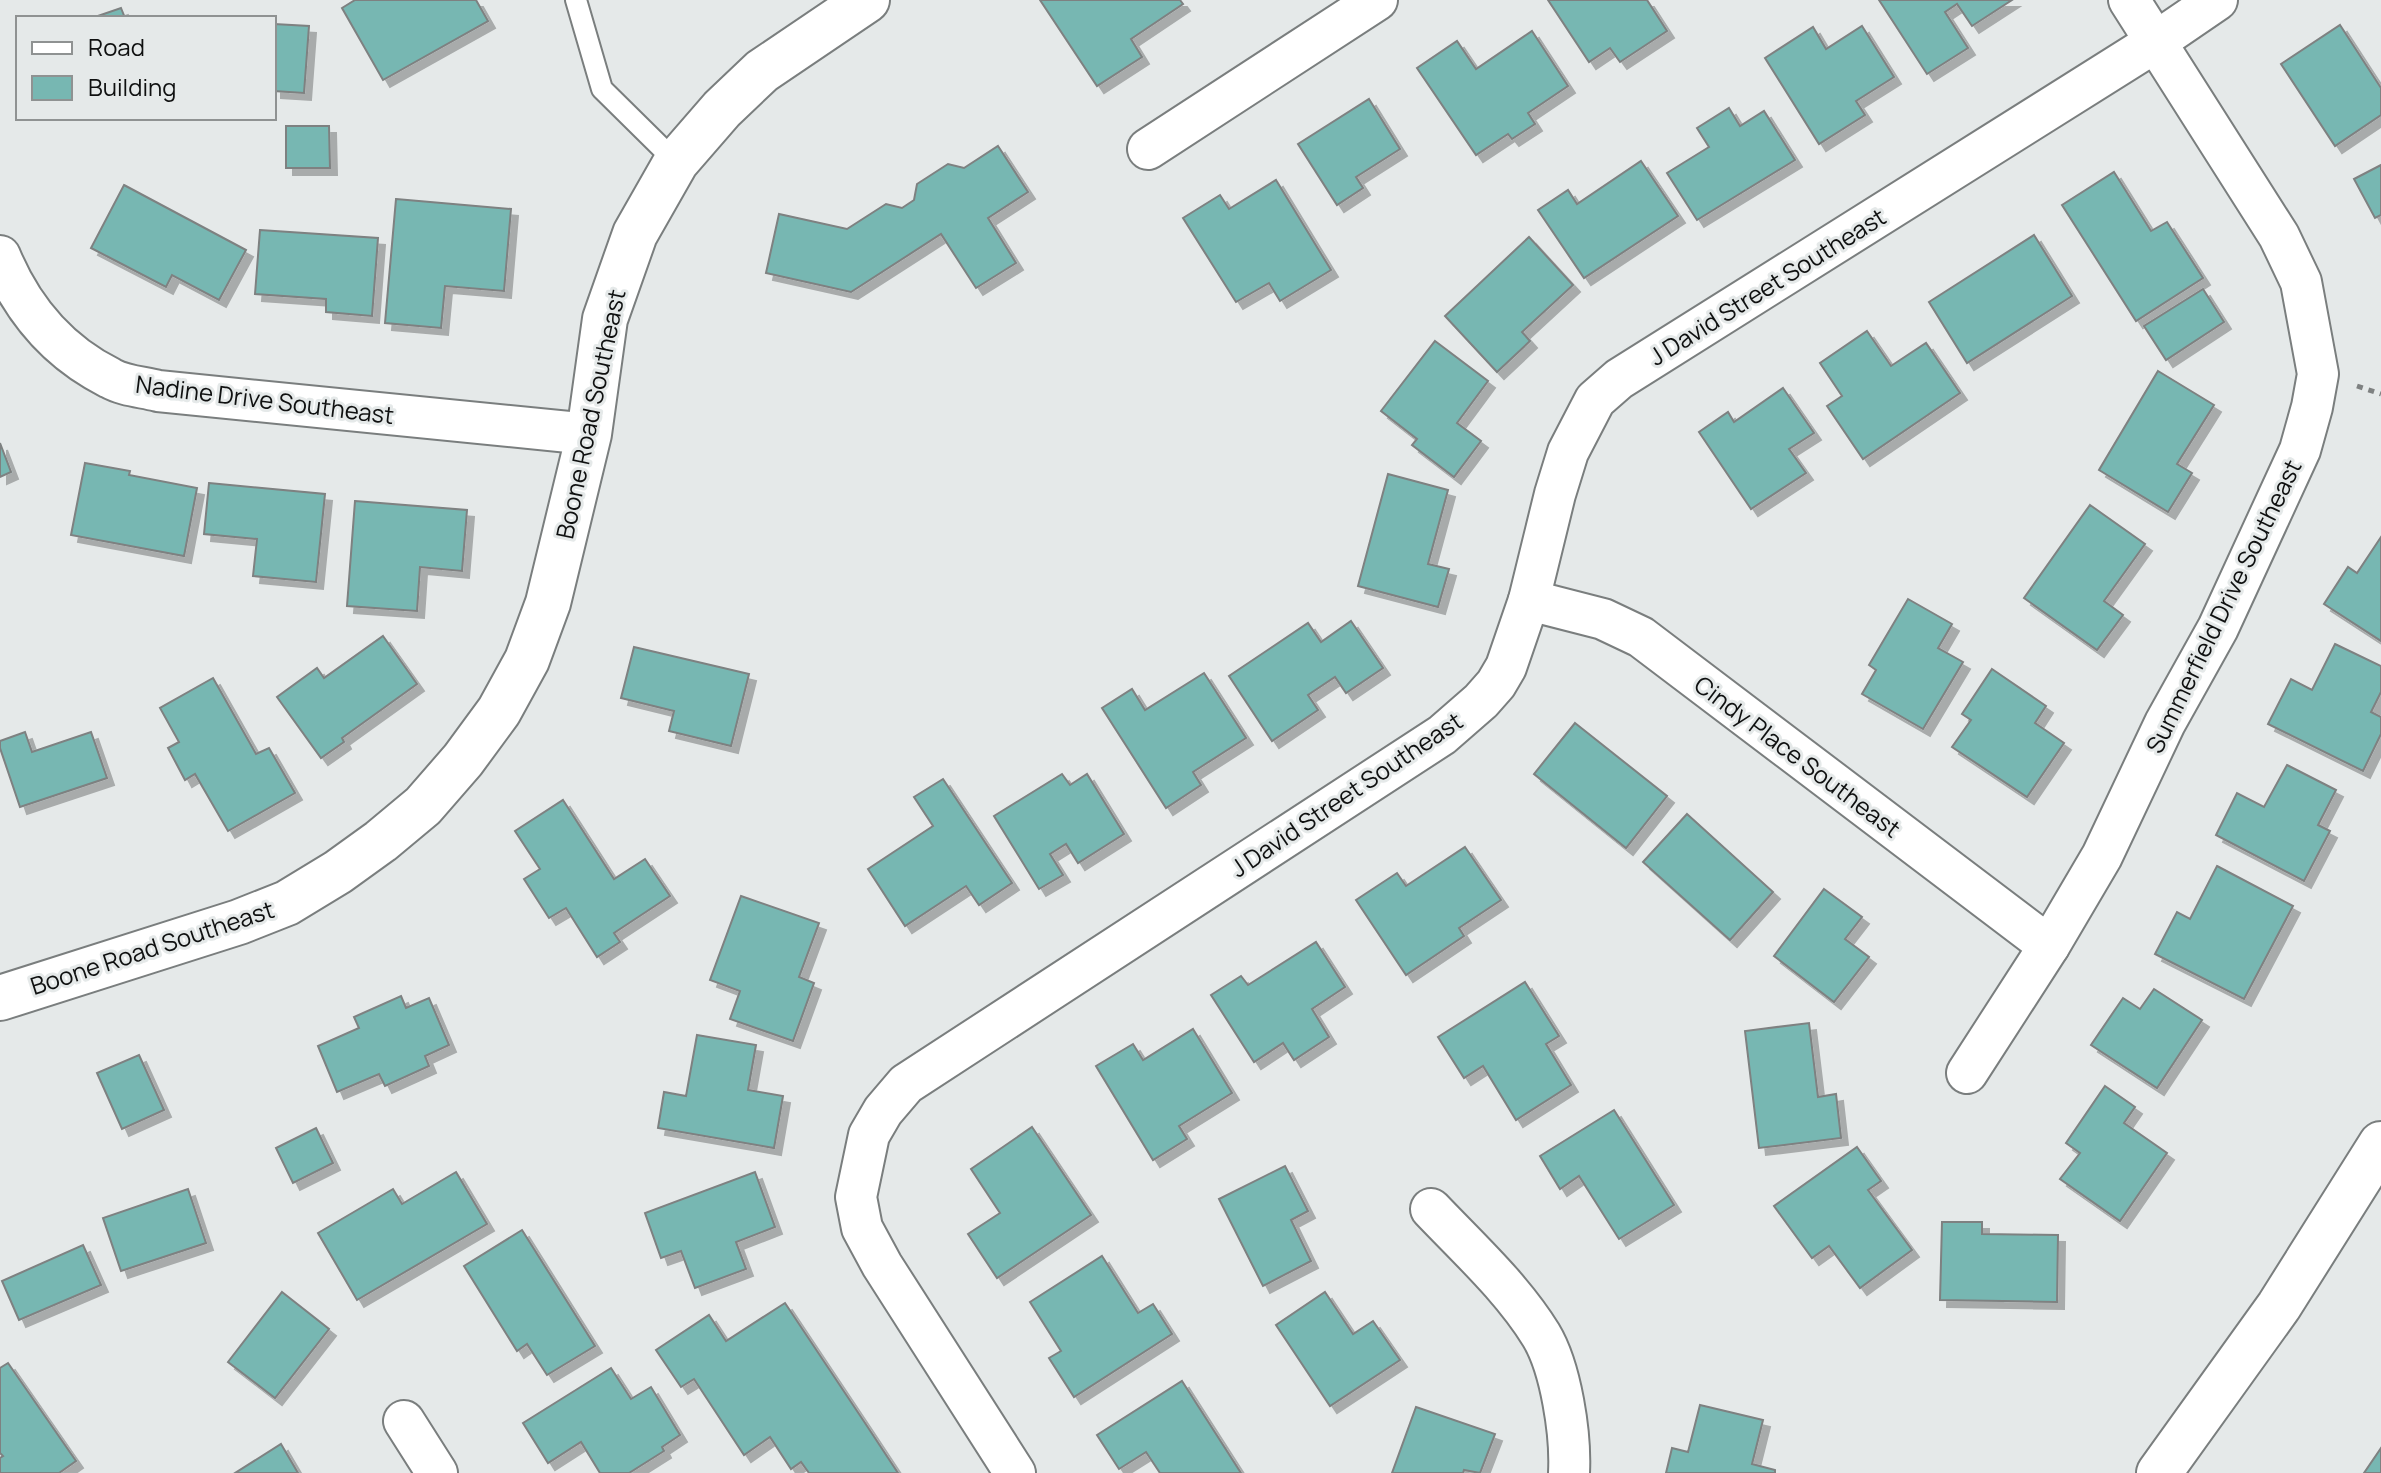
<svg xmlns="http://www.w3.org/2000/svg" width="2381" height="1473" font-family="Manrope,sans-serif">
<defs>
<filter id="shadow"><feDropShadow dx="7" dy="7" stdDeviation="0" flood-color="#0004"/></filter>
</defs>
<rect width="100%" height="100%" fill="#e5e9e9"/>
<!-- building -->
<g fill="#77b7b2" stroke="#7e8181" stroke-width="2" filter="url(#shadow)">
<polygon points="355,0 476,0 488,21 383,80 342,8"/>
<polygon points="1040,0 1180,0 1183,4 1131,39 1142,57 1097,86"/>
<polygon points="1548,0 1647,0 1667,31 1620,62 1610,48 1589,62"/>
<polygon points="1879,0 2012,0 1972,26 1957,4 1945,12 1968,48 1927,74"/>
<polygon points="121,8 125,18 92,18"/>
<polygon points="274,24 309,26 304,93 274,91"/>
<polygon points="2340,25 2381,88 2381,115 2335,146 2281,64"/>
<polygon points="1862,26 1894,77 1856,101 1865,115 1819,144 1765,58 1813,27 1826,49"/>
<polygon points="1532,31 1568,86 1528,113 1535,124 1512,139 1508,134 1476,155 1417,68 1457,41 1476,69"/>
<polygon points="1369,99 1400,149 1356,177 1363,188 1337,205 1298,144"/>
<polygon points="1729,108 1740,126 1764,111 1795,160 1697,220 1667,173 1709,147 1697,128"/>
<polygon points="286,126 329,126 330,168 286,168"/>
<polygon points="998,146 1028,192 988,218 1016,263 976,288 941,234 851,292 766,273 779,214 847,229 886,204 902,208 914,200 917,184 948,164 964,168"/>
<polygon points="1641,161 1678,216 1584,278 1538,210 1568,190 1577,204"/>
<polygon points="2381,165 2381,215 2375,218 2354,179"/>
<polygon points="2114,172 2151,231 2167,222 2203,278 2136,321 2062,205"/>
<polygon points="1276,180 1331,270 1280,301 1269,283 1236,302 1183,218 1220,195 1229,209"/>
<polygon points="124,185 246,250 219,300 172,275 166,287 91,248"/>
<polygon points="396,199 511,209 504,291 445,286 441,328 385,323"/>
<polygon points="260,230 378,238 372,316 326,312 326,299 255,294"/>
<polygon points="2034,235 2072,296 1967,363 1929,302"/>
<polygon points="1529,237 1573,285 1522,332 1530,341 1497,372 1445,316"/>
<polygon points="2203,289 2224,322 2166,360 2144,326"/>
<polygon points="1867,331 1891,366 1926,343 1960,393 1863,459 1827,406 1842,396 1820,363"/>
<polygon points="1435,341 1488,381 1457,423 1481,441 1454,477 1412,445 1417,439 1381,411"/>
<polygon points="2158,371 2214,405 2177,464 2192,473 2168,512 2099,470"/>
<polygon points="1783,388 1814,433 1789,449 1806,473 1751,509 1699,432 1728,412 1734,422"/>
<polygon points="0,443 11,472 0,477"/>
<polygon points="85,463 130,471 129,475 197,488 184,556 71,535"/>
<polygon points="1388,474 1448,490 1428,564 1449,569 1438,607 1358,586"/>
<polygon points="209,483 325,494 316,582 253,576 257,539 204,534"/>
<polygon points="355,501 467,510 462,571 420,567 417,611 347,606"/>
<polygon points="2090,505 2145,544 2104,601 2123,615 2097,650 2024,598"/>
<polygon points="2381,537 2381,641 2324,604 2348,567 2357,573"/>
<polygon points="1908,599 1952,624 1938,648 1963,662 1923,729 1862,694 1876,670 1869,665"/>
<polygon points="1351,621 1383,668 1346,693 1335,677 1308,695 1318,710 1272,741 1229,676 1308,623 1321,642"/>
<polygon points="383,636 417,684 342,738 344,742 321,758 277,697 317,668 324,678"/>
<polygon points="2335,644 2381,666 2381,692 2371,712 2381,717 2381,734 2363,771 2268,724 2291,679 2312,690"/>
<polygon points="634,647 749,674 731,746 669,731 674,711 621,698"/>
<polygon points="1992,669 2046,706 2035,723 2064,743 2027,797 1952,747 1971,720 1962,714"/>
<polygon points="1204,673 1246,738 1193,772 1201,785 1166,808 1102,708 1132,689 1145,710"/>
<polygon points="213,678 256,754 269,748 295,793 228,831 195,774 185,780 168,748 179,742 160,708"/>
<polygon points="1575,723 1667,796 1626,848 1534,774"/>
<polygon points="25,732 32,752 91,732 107,778 20,807 0,748 0,741"/>
<polygon points="2287,765 2336,790 2318,825 2330,831 2304,881 2216,835 2237,793 2264,807"/>
<polygon points="1062,774 1070,785 1087,774 1124,834 1078,863 1066,844 1050,854 1063,875 1039,889 994,816"/>
<polygon points="943,779 1012,883 979,905 966,886 905,926 868,869 933,826 914,797"/>
<polygon points="563,800 614,879 645,859 670,896 614,933 620,942 597,957 566,908 549,918 524,879 540,869 515,831"/>
<polygon points="1687,814 1773,892 1730,940 1643,862"/>
<polygon points="1465,847 1501,900 1459,928 1464,936 1406,975 1356,900 1397,873 1406,886"/>
<polygon points="2217,866 2293,906 2244,999 2155,954 2177,912 2190,919"/>
<polygon points="1824,889 1862,917 1845,939 1869,957 1834,1002 1774,956"/>
<polygon points="741,896 819,923 799,977 814,983 793,1041 730,1019 740,991 710,980"/>
<polygon points="1316,942 1345,987 1312,1009 1329,1037 1294,1060 1283,1043 1254,1062 1211,995 1241,976 1248,985"/>
<polygon points="1525,982 1559,1036 1546,1044 1571,1085 1516,1120 1483,1066 1464,1078 1438,1037"/>
<polygon points="2154,989 2202,1020 2157,1088 2091,1045 2123,998 2140,1009"/>
<polygon points="401,996 406,1008 429,998 449,1045 425,1056 429,1066 385,1086 379,1074 337,1092 318,1046 359,1028 354,1017"/>
<polygon points="1809,1023 1818,1097 1836,1094 1841,1138 1759,1148 1745,1031"/>
<polygon points="1193,1029 1232,1093 1179,1126 1187,1139 1153,1160 1096,1066 1133,1044 1143,1060"/>
<polygon points="697,1035 756,1045 748,1090 783,1096 774,1148 658,1128 664,1092 686,1096"/>
<polygon points="139,1055 164,1110 122,1129 97,1073"/>
<polygon points="2105,1086 2135,1107 2124,1123 2167,1153 2120,1221 2060,1179 2080,1153 2066,1143"/>
<polygon points="1614,1110 1674,1205 1619,1239 1579,1176 1560,1189 1540,1156"/>
<polygon points="1032,1127 1091,1215 997,1278 968,1234 1000,1213 971,1169"/>
<polygon points="316,1128 333,1163 293,1183 276,1148"/>
<polygon points="1857,1147 1881,1181 1868,1190 1912,1250 1860,1288 1829,1246 1812,1258 1774,1206"/>
<polygon points="1285,1166 1308,1211 1291,1220 1311,1261 1263,1286 1219,1199"/>
<polygon points="456,1172 487,1224 357,1300 318,1233 393,1189 402,1204"/>
<polygon points="755,1172 775,1227 736,1242 746,1269 695,1288 681,1251 661,1258 645,1213"/>
<polygon points="188,1189 206,1243 121,1271 103,1218"/>
<polygon points="1942,1222 1982,1222 1982,1234 2058,1235 2057,1302 1940,1300"/>
<polygon points="522,1230 595,1346 547,1375 527,1344 517,1351 464,1266"/>
<polygon points="83,1245 101,1285 19,1320 2,1281"/>
<polygon points="1102,1256 1138,1313 1153,1304 1172,1334 1074,1397 1049,1358 1061,1351 1030,1302"/>
<polygon points="282,1292 329,1329 275,1398 228,1362"/>
<polygon points="1325,1292 1353,1334 1373,1321 1400,1360 1330,1406 1276,1325"/>
<polygon points="785,1303 865,1423 898,1473 809,1473 801,1462 791,1469 770,1437 744,1455 694,1379 681,1387 656,1350 709,1315 726,1341"/>
<polygon points="8,1363 76,1461 59,1473 0,1473 0,1458 3,1456 0,1453 0,1368"/>
<polygon points="611,1368 631,1399 651,1387 680,1435 662,1447 664,1451 629,1473 600,1473 581,1442 548,1463 523,1423"/>
<polygon points="1182,1381 1241,1473 1160,1473 1146,1452 1119,1469 1097,1435"/>
<polygon points="1700,1405 1763,1420 1752,1464 1775,1470 1775,1473 1666,1473 1672,1448 1688,1452"/>
<polygon points="1416,1407 1495,1434 1480,1473 1464,1470 1463,1473 1392,1473"/>
<polygon points="281,1444 298,1473 235,1473"/>
<polygon points="2381,1448 2381,1473 2364,1473"/>
</g>
<g fill="none" stroke-linecap="round" stroke-linejoin="round">
<defs>
<polyline id="lane" points="576,0 602,89 676,162"/>
<g id="street">
<polyline points="1148,149 1377,0"/>
<path d="M 0,256 C 22,309 58,352 110,378 C 124,386 143,387 158,391 L 589,434"/>
<polyline points="1529,600 1603,619 1641,637 2049,946"/>
<polyline points="1967,1073 2049,946 2102,856 2165,723 2218,628 2300,450 2312,407 2318,374 2301,282 2279,236 2129,0"/>
<path d="M 1431,1209 C 1469,1249 1512,1288 1541,1335 C 1561,1368 1571,1434 1569,1473"/>
<polyline points="404,1421 437,1473"/>
<polyline points="1015,1473 882,1265 862,1228 856,1197 869,1135 883,1111 906,1084 1442,735 1481,701 1496,684 1506,667 1529,600 1555,494 1568,452 1595,400 1619,379 2157,41 2217,0"/>
</g>
<polyline id="secondary" points="0,998 239,922 287,903 338,872 381,841 423,806 463,760 499,711 527,660 548,603 589,434 605,319 635,234 676,162 722,109 762,71 867,0"/>
<polyline id="primary" points="2159,1473 2279,1306 2381,1144"/>
</defs>
<!-- lane casing -->
<use href="#lane" stroke="#7a7e7e" stroke-width="24"/>
<!-- street casing -->
<use href="#street" stroke="#7a7e7e" stroke-width="44"/>
<!-- secondary casing -->
<use href="#secondary" stroke="#7a7e7e" stroke-width="48"/>
<!-- primary casing -->
<use href="#primary" stroke="#7a7e7e" stroke-width="48"/>
<!-- path -->
<polyline stroke="#7e8181" stroke-width="5" stroke-dasharray="6 6" stroke-linecap="butt" points="2357,386 2381,394"/>
<!-- lane -->
<use href="#lane" stroke="#fff" stroke-width="20"/>
<!-- street -->
<use href="#street" stroke="#fff" stroke-width="40"/>
<!-- secondary -->
<use href="#secondary" stroke="#fff" stroke-width="44"/>
<!-- primary -->
<use href="#primary" stroke="#fff" stroke-width="44"/>
</g>
<g text-anchor="middle" dominant-baseline="central" stroke-width="6" stroke-linejoin="round" paint-order="stroke">
<!-- street labels -->
<g font-size="24" fill="#0f1010" stroke="#e5e9e9">
<text transform="translate(1767 286) rotate(-32)">J David Street Southeast</text>
<text transform="translate(265 399) rotate(7)">Nadine Drive Southeast</text>
<text transform="translate(590 414) rotate(-78)">Boone Road Southeast</text>
<text transform="translate(2223 606) rotate(-64)">Summerfield Drive Southeast</text>
<text transform="translate(1798 756) rotate(37)">Cindy Place Southeast</text>
<text transform="translate(1346 794) rotate(-34)">J David Street Southeast</text>
<text transform="translate(152 947) rotate(-18)">Boone Road Southeast</text>
</g>
</g>
<!-- legend -->
<rect x="16" y="16" width="260" height="104" fill="#e5e9e9" stroke="#8f9292" stroke-width="2"/>
<rect x="32" y="42" width="40" height="12" fill="#ffffff" stroke="#8f9292" stroke-width="2"/>
<text x="88" y="56" font-size="24" fill="#0f1010">Road</text>
<rect x="32" y="76" width="40" height="24" fill="#77b7b2" stroke="#8f9292" stroke-width="2"/>
<text x="88" y="96" font-size="24" fill="#0f1010">Building</text>
</svg>
